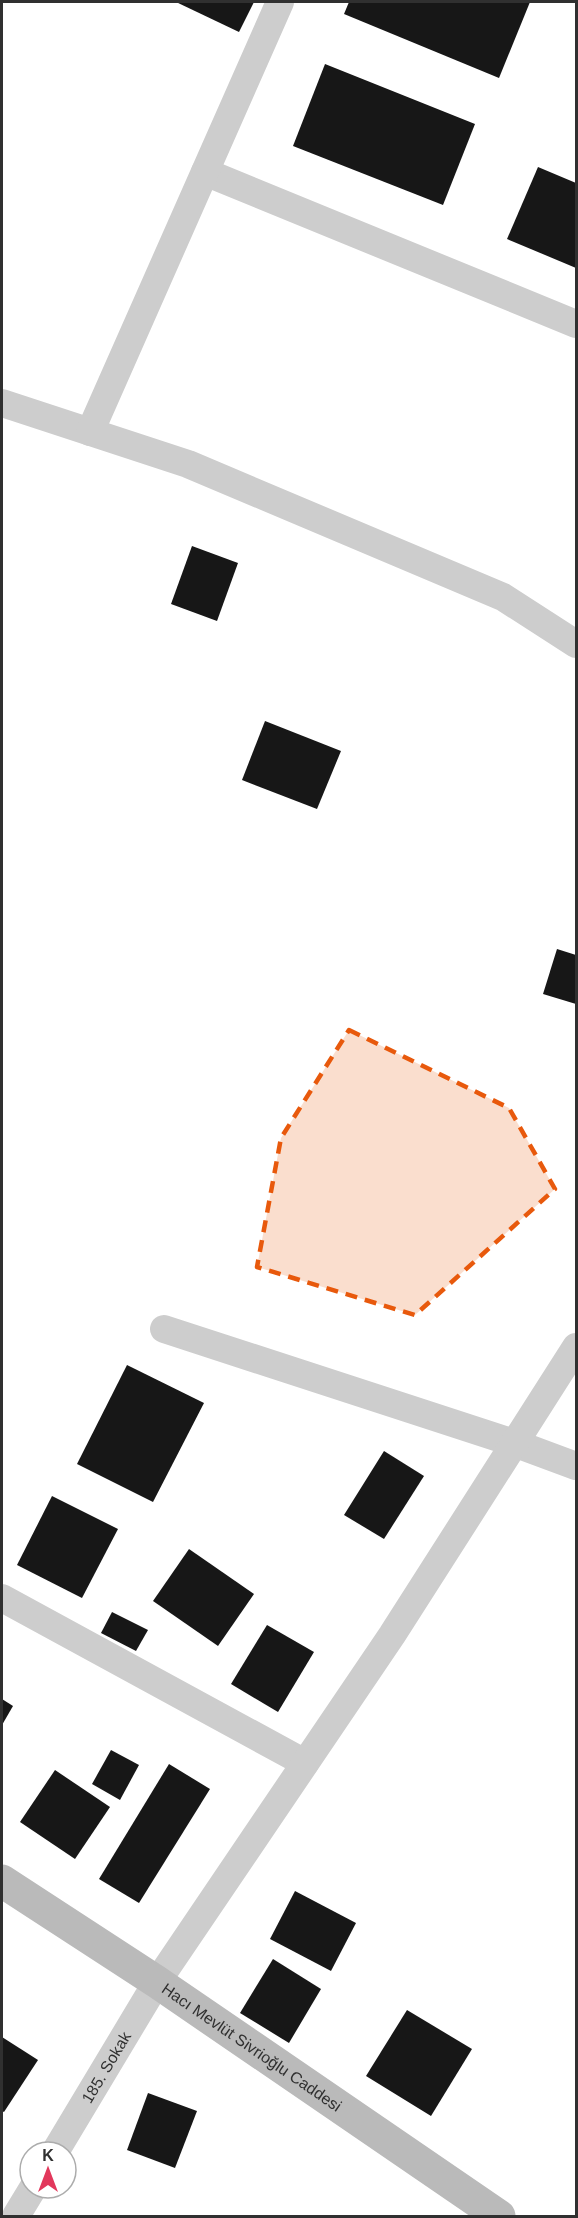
<svg xmlns="http://www.w3.org/2000/svg" width="578" height="2218" font-family="Arial,sans-serif">
<rect width="100%" height="100%" fill="#fff"/>
<!-- building -->
<g fill="#171717">
<polygon points="176,2 254,2 239,32"/>
<polygon points="349,2 530,2 499,78 344,14"/>
<polygon points="325,64 475,124 443,205 293,146"/>
<polygon points="538,167 576,183 576,268 507,239"/>
<polygon points="192,546 238,563 217,621 171,604"/>
<polygon points="265,721 341,751 317,809 242,780"/>
<polygon points="557,949 576,955 576,1004 543,994"/>
<polygon points="127,1365 204,1403 153,1502 77,1464"/>
<polygon points="384,1451 424,1476 384,1539 344,1515"/>
<polygon points="52,1496 118,1529 82,1598 17,1565"/>
<polygon points="189,1549 254,1594 218,1646 153,1601"/>
<polygon points="112,1612 148,1630 136,1651 101,1633"/>
<polygon points="267,1625 314,1652 278,1712 231,1684"/>
<polygon points="2,1699 13,1706 2,1725"/>
<polygon points="111,1750 139,1765 120,1800 92,1784"/>
<polygon points="169,1764 210,1789 139,1903 99,1879"/>
<polygon points="55,1770 110,1807 75,1859 20,1822"/>
<polygon points="295,1891 356,1923 331,1971 270,1939"/>
<polygon points="273,1959 321,1989 289,2043 240,2013"/>
<polygon points="407,2010 472,2049 431,2116 366,2076"/>
<polygon points="2,2037 38,2060 4,2112 2,2111"/>
<polygon points="148,2093 197,2111 175,2168 127,2150"/>
</g>
<g fill="none" stroke-linecap="round" stroke-linejoin="round">
<!-- street -->
<g stroke="#cdcdcd" stroke-width="28">
<polyline points="205,172 576,324"/>
<polyline points="2,403 188,464 503,597 576,644"/>
<polyline points="90,432 280,2"/>
<polyline points="164,1329 514,1443 576,1466"/>
<polyline points="2,1598 305,1763"/>
<path id="s1" d="M 55,2152 L 157,1982 L 392,1635 L 576,1347"/>
<polyline points="16,2216 33,2188"/>
</g>
<!-- secondary -->
<path stroke="#bababa" stroke-width="33" id="s2" d="M 2,1881 L 157,1982 L 499,2216"/>
</g>
<!-- marked area -->
<path fill="#e8590c" fill-opacity="0.2" stroke="#e8590c" stroke-width="4.5" stroke-dasharray="12 8" stroke-linejoin="round" d="M 349,1030 L 509,1108 L 555,1189 L 415,1315 L 257,1267 L 281,1138 Z"/>
<g text-anchor="middle" dominant-baseline="central" stroke-width="6" stroke-linejoin="round" paint-order="stroke">
<!-- street labels -->
<g font-size="16" fill="#303030" stroke="#fff">
<text stroke="none"><textPath href="#s2" startOffset="300">Hacı Mevlüt Sivrioğlu Caddesi</textPath></text>
<text stroke="none"><textPath href="#s1" startOffset="99">185. Sokak</textPath></text>
</g>
</g>
<!-- border -->
<rect width="578" height="2218" fill="none" stroke="#303030" stroke-width="6"/>
<!-- north arrow -->
<g transform="translate(48 2170)"><circle r="28" fill="#ffffff" stroke="#acacac" stroke-width="1.5"/>
<path d="M0-4.5L10 22L0 15L-10 22Z" fill="#e2385c"/>
<text y="-9" font-size="16" font-weight="bold" text-anchor="middle" fill="#303030">K</text>
</g>
</svg>
